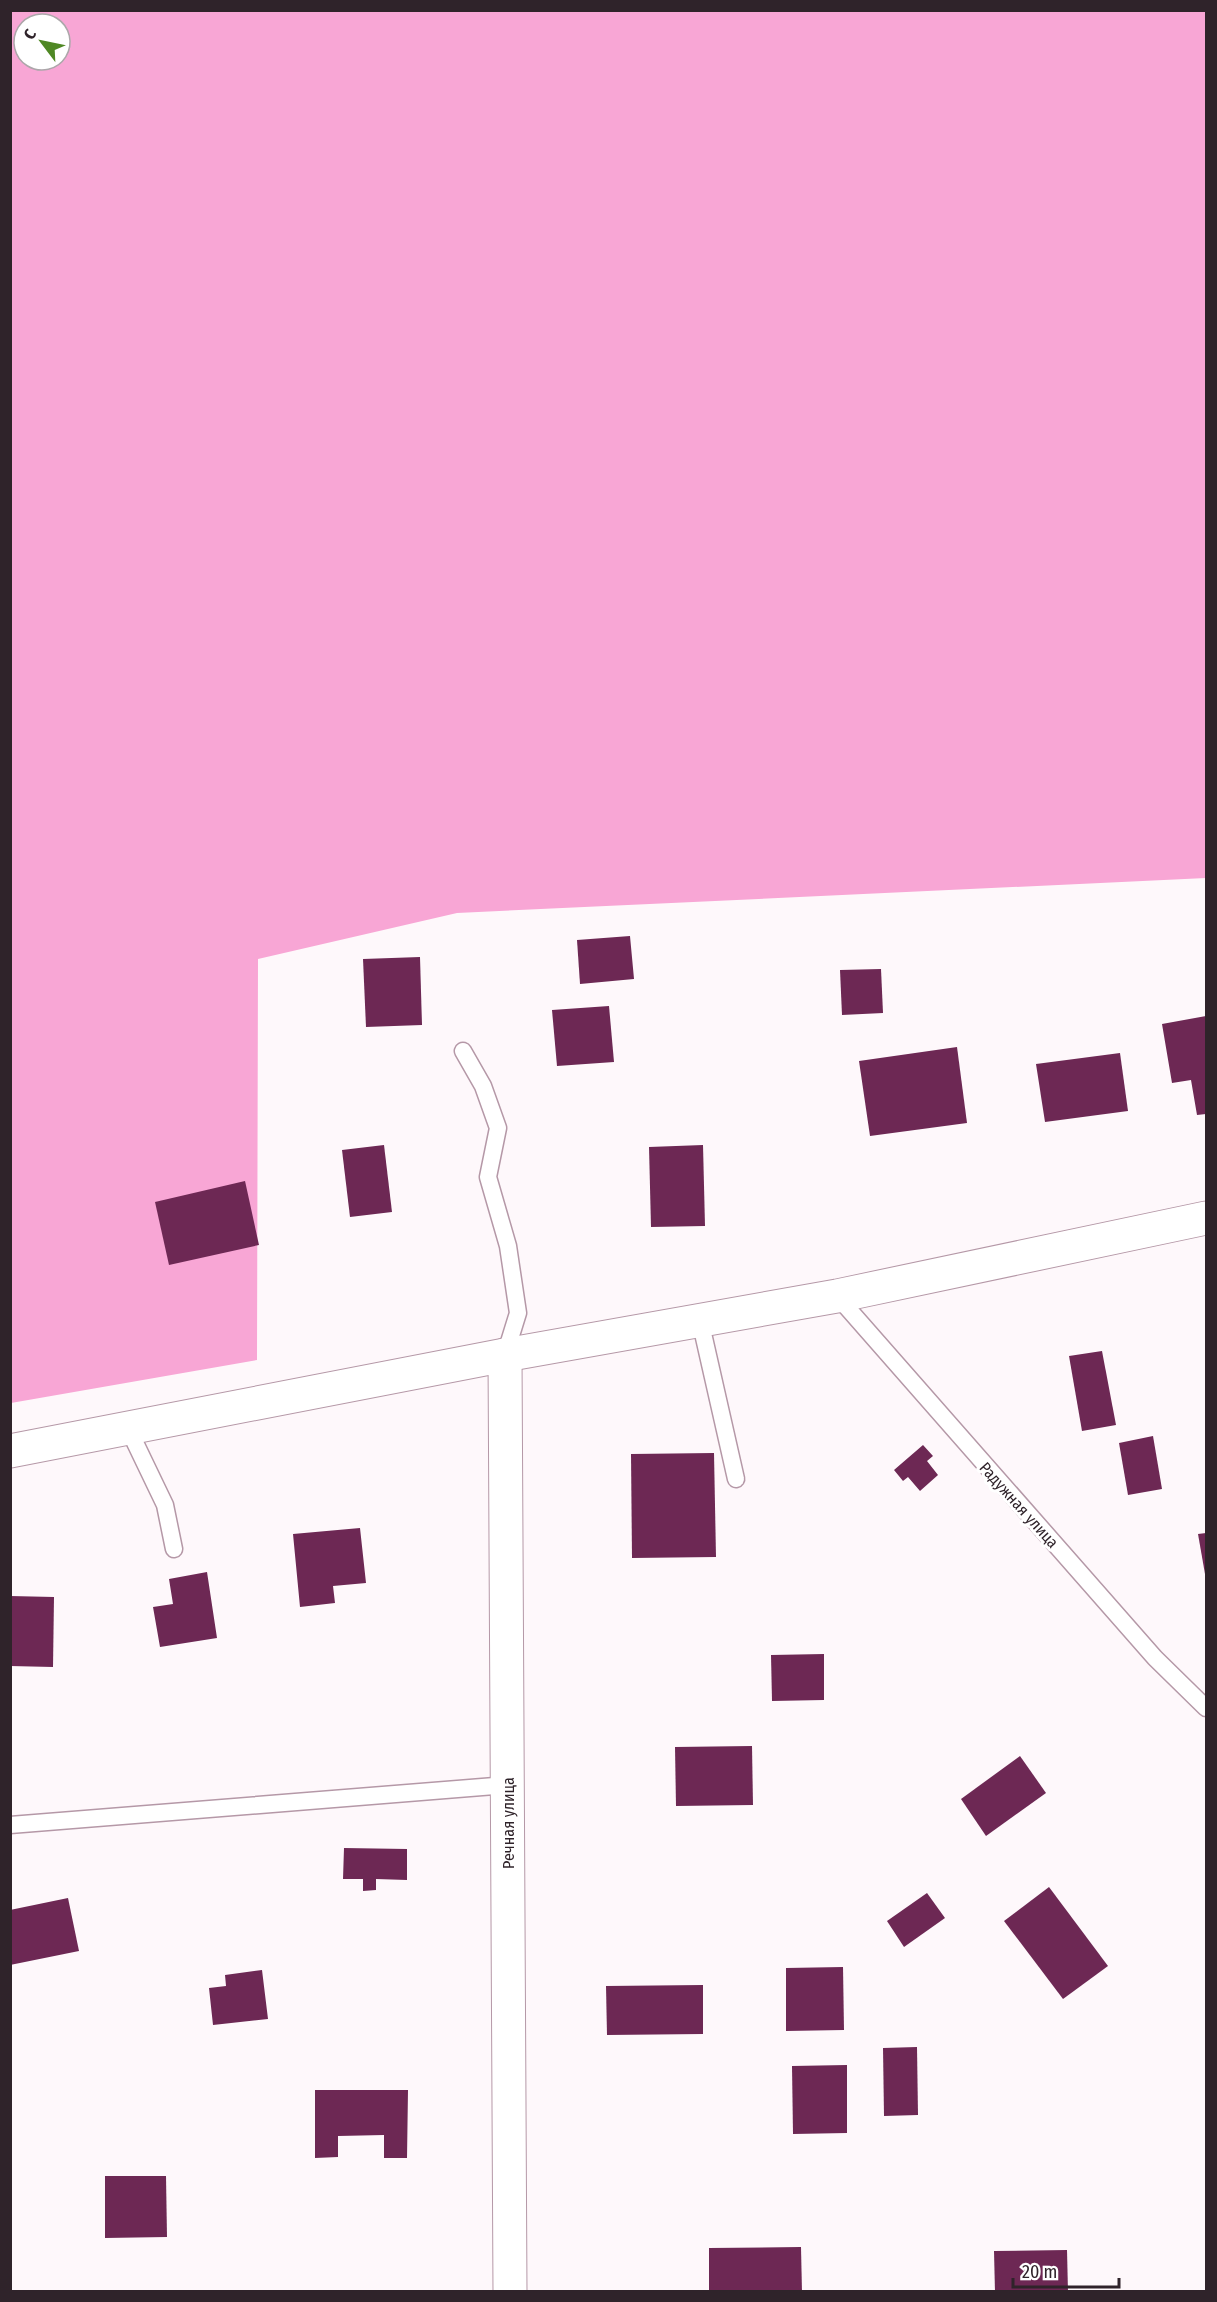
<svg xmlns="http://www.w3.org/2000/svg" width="1217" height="2302" font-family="'Fira Sans Condensed',sans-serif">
<rect width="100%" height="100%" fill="#fef8fb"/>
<!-- forest -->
<path fill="#f8a6d5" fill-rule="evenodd" d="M 11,11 L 1206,11 L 1206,878 L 457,913 L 258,959 L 257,1360 L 11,1403 ZM 24,24 L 60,24 L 60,60 L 24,60 Z"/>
<!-- building -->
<g fill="#6d2854">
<polygon points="630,936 634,979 580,984 577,940"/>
<polygon points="420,957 422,1025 366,1027 363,959"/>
<polygon points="881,969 883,1013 842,1015 840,970"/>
<polygon points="609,1006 614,1062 557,1066 552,1010"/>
<polygon points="1206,1016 1206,1114 1197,1115 1191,1080 1172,1083 1162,1024"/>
<polygon points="957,1047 967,1123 870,1136 859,1061"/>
<polygon points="1120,1053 1128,1111 1045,1122 1036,1064"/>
<polygon points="384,1145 392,1212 350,1217 342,1150"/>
<polygon points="703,1145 705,1226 651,1227 649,1147"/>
<polygon points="245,1181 259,1245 169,1265 155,1202"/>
<polygon points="1102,1351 1116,1425 1082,1431 1069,1356"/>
<polygon points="1153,1436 1162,1489 1128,1495 1119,1443"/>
<polygon points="923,1445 933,1456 927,1461 938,1475 920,1491 908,1477 903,1481 894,1470"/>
<polygon points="714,1453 716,1557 632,1558 631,1454"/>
<polygon points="360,1528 366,1583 333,1586 335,1603 300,1607 293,1534"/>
<polygon points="1206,1533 1206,1574 1205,1574 1198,1534"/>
<polygon points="207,1572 217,1638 160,1647 153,1607 173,1604 169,1579"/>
<polygon points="10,1596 54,1597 53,1667 10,1666"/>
<polygon points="824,1654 824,1700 772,1701 771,1655"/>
<polygon points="752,1746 753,1805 676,1806 675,1747"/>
<polygon points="1020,1756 1046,1793 986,1836 961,1799"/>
<polygon points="344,1848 407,1849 407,1880 376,1879 376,1890 363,1891 363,1879 343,1879"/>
<polygon points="1049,1887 1108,1966 1063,1999 1004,1921"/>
<polygon points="927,1893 945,1918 904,1947 887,1921"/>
<polygon points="68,1898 79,1951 10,1965 10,1910"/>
<polygon points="843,1967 844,2030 786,2031 786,1968"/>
<polygon points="262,1970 268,2019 213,2025 209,1988 226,1986 225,1975"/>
<polygon points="703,1985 703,2034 607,2035 606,1986"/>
<polygon points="917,2047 918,2115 884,2116 883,2048"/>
<polygon points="847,2065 847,2133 793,2134 792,2066"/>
<polygon points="315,2090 408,2090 407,2158 384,2158 384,2135 338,2136 338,2157 315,2158"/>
<polygon points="105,2176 166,2176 167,2237 105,2238"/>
<polygon points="801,2247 802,2292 709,2292 709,2248"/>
<polygon points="1067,2250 1068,2292 995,2292 994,2251"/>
</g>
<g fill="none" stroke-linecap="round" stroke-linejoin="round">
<defs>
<g id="service">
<polyline points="463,1051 483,1086 498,1128 488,1177 508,1246 518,1313 505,1355"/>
<polyline points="837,1296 1155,1658 1206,1708"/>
<polyline points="700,1320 736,1479"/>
<polyline points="128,1428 165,1505 174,1549"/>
<polyline points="10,1825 507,1785"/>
</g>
<g id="minor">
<polyline points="505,1355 510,2292"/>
<polyline points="10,1451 505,1355 837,1296 1206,1218"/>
</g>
</defs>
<!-- service casing -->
<use href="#service" stroke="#b598a7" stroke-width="19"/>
<!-- minor casing -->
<use href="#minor" stroke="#b598a7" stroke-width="35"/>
<!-- service -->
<use href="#service" stroke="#fff" stroke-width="16"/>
<!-- minor -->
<use href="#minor" stroke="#fff" stroke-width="33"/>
</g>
<g text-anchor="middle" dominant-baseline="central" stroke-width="6" stroke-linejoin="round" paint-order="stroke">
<!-- street labels -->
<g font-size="16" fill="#2f232a" stroke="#fff">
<text transform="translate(1019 1505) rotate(48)">Радужная улица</text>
<text transform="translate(508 1823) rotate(-90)">Речная улица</text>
</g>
</g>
<!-- border -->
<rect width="1217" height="2302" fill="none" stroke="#2f232a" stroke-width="24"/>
<!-- north arrow -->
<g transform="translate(42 42) rotate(302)"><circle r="28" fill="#ffffff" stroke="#aca7aa" stroke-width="1.5"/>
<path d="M0-4.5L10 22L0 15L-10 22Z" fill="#4f8824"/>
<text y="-9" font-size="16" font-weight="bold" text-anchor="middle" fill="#2f232a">С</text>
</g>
<!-- scale -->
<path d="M1013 2278v9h106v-9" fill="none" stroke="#2f232a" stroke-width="3"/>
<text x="1022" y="2278" font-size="18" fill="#2f232a" stroke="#ffffff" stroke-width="4.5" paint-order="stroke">20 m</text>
</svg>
